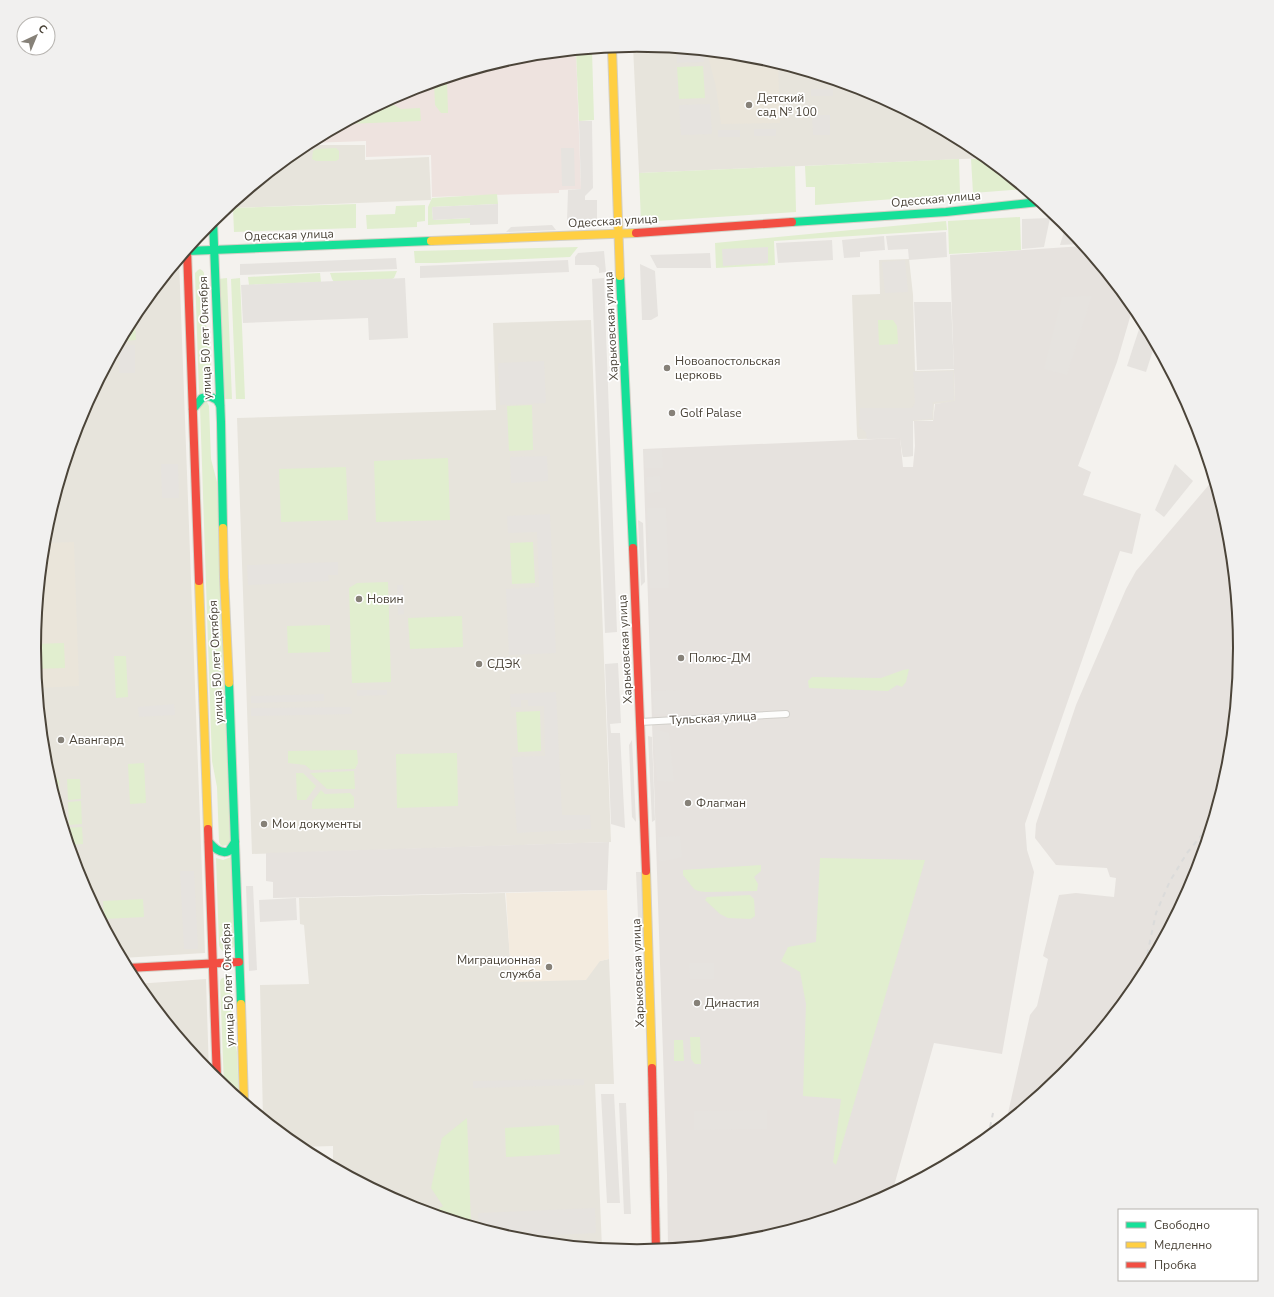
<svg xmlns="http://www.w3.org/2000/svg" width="1274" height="1297" font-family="'Nunito Sans',sans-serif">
<rect width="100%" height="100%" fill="#f4f2ee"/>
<!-- residential -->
<g fill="#e7e4dc">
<polygon points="633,46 755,57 868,91 972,147 985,158 639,173"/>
<polygon points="306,145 365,145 365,160 429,157 431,200 233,208 233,204"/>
<polygon points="909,259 913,295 915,371 954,370 955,402 934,404 933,420 913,421 913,456 903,457 900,438 858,439 857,436 852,295 880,294 879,260"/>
<polygon points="179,260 205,953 122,958 80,879 46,766 34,648 46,531 80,418 136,313"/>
<polygon points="591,320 611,842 252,854 237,418 496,410 493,323"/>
<polygon points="505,893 512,982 600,961 609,959 614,1084 595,1084 602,1248 519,1240 406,1206 333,1167 333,1146 299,1147 263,1118 260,985 309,984 304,925 300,924 299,898"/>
<polygon points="206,979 209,1073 136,984"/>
</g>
<!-- commercial -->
<polygon fill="#f3ebdf" points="607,890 609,959 600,961 586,980 511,982 506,893"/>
<!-- industrial -->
<g fill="#e6e2de">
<polygon points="1083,246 1133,307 1117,362 1078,466 1091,472 1083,495 1141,514 1132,554 1120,551 1025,824 1027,850 1034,872 1002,1054 934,1043 892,1193 868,1206 754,1240 668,1248 667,1175 643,449 900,438 903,467 913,467 915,446 914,421 933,421 935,404 955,401 950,255"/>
<polygon points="1213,480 1228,531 1240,649 1228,766 1194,879 1138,984 1063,1075 1006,1122 1030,1015 1037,1006 1048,959 1043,956 1059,895 1076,893 1114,897 1116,878 1110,877 1107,868 1056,865 1035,838 1036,824 1076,705 1126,589 1136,571"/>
<polygon points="609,842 607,890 273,898 273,882 266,881 266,853"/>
</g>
<!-- education -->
<g fill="#eae5da">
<polygon points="707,52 755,57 778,64 780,123 721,124 716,87"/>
<polygon points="74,542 79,686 38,688 34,648 44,543"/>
</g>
<!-- medical -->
<polygon fill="#eee3df" points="576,51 581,189 559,190 559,193 432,197 431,155 366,157 366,141 310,143 406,91 520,57"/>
<!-- green -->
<g fill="#e1eecf">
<polygon points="592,50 594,120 579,121 576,51"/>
<polygon points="703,66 705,98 679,99 677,67"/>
<polygon points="447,79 448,113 441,113 435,105 434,83"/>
<polygon points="387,101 401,109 420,108 421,121 346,124"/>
<polygon points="336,148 339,151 339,159 336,161 316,161 312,159 313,151 316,149"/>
<polygon points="985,158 1024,189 973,193 971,159"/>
<polygon points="959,159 960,194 815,205 815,187 806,187 805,166"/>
<polygon points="795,166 796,212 641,222 639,173"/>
<polygon points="497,194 498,204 432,207 433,220 470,218 470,223 428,225 428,207 432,198"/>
<polygon points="356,204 356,228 234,232 233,208"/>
<polygon points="425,205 425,221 417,222 417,227 367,229 366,215 395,214 396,206"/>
<polygon points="1020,217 1021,250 949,254 948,221"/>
<polygon points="946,221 947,230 774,241 775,265 716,268 715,243"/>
<polygon points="578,247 570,257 436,263 415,263 414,251"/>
<polygon points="200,269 203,271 204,273 205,321 210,341 212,393 205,391 199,395 195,273 198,270"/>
<polygon points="397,271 394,278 392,279 334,282 332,279 330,273"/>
<polygon points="320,273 321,282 249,285 248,277"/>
<polygon points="227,278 232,399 223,399 218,279"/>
<polygon points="240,278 245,399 236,399 231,279"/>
<polygon points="878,320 893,320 897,326 898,344 879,345"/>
<polygon points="132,321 135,321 136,340 121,341"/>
<polygon points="205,402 207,402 209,406 211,459 217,482 230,841 227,845 222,846 220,844 219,842 217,787 212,761 200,406 202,403"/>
<polygon points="532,405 533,450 509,451 507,406"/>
<polygon points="448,458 450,520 376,522 374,461"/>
<polygon points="346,467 348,520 281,522 279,469"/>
<polygon points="533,542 535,583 512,584 510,543"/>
<polygon points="388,582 391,682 352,683 349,588 357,583"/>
<polygon points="462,616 463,647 410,649 408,618"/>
<polygon points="330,625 330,652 288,653 287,626"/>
<polygon points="64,643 65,668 36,669 34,644"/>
<polygon points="114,656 126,656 128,697 116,698"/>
<polygon points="909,669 906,682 902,687 897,685 888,691 809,688 808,681 812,677 881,678 903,670"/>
<polygon points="540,711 541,751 518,752 516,712"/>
<polygon points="357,750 358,763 355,769 311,770 305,765 288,763 288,751"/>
<polygon points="457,753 458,806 397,808 396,754"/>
<polygon points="144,763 146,803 130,804 128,764"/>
<polygon points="354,771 355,789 327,789 310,773"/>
<polygon points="296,773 303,773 316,786 306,800 297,800"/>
<polygon points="49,776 54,776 59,780 60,812"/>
<polygon points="67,779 80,779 81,799 68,800"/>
<polygon points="321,790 325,794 350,793 354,797 354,808 312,809 312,802"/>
<polygon points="81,801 82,824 69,825 68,802"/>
<polygon points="82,827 83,844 69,845 64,828"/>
<path d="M 231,857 L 234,945 C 232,954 222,955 219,945 L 216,858 L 223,860 Z"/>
<polygon points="820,858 925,860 836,1165 833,1162 841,1099 803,1096 806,1004 800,972 781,961 788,947 816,942"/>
<polygon points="761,865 761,871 754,877 758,884 757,891 706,892 698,891 694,889 683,875 683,870"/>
<polygon points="750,895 754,899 755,916 751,919 728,918 720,914 705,900 707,897"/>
<polygon points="143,899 144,917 104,919 103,901"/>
<polygon points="225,977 230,979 231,982 232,1027 237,1052 239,1098 224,1086 220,982 221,979"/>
<polygon points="690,1037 700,1037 701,1064 695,1064 691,1059"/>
<polygon points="674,1040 683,1040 684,1061 674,1061"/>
<polygon points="467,1118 471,1225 432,1213 443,1206 431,1188 442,1138"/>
<polygon points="559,1125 560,1154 506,1157 505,1128"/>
</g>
<!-- parking -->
<g fill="#e6e3df">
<polygon points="676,49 703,52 704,62 677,63"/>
<rect x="811" y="89" width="22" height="7"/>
<polygon points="710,104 712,134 681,135 679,105"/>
<polygon points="812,115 830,115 830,135 813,135"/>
<polygon points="579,121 592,121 593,188 585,196 585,200 597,200 597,222 567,222 568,190 581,189"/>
<rect x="754" y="129" width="22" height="7"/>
<rect x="718" y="130" width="22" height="7"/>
<polygon points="561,148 574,148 575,186 562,186"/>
<polygon points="498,204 498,224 470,225 470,218 433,220 432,207"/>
<polygon points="1050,218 1044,247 1022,249 1022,219"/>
<polygon points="552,225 556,230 506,232 511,227"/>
<polygon points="1066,225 1081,244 1060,245"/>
<polygon points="946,232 947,257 909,260 908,249 888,250 886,236"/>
<polygon points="884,236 885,250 860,252 860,257 844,258 842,240"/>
<polygon points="832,240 833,260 778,263 776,243"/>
<polygon points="768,247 768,263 723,266 722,249"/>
<polygon points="604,251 606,272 599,273 599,268 595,265 575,265 575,257 578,253"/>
<polygon points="710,253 711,268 657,268 650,255"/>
<polygon points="396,258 397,269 240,275 240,264"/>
<polygon points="568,260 569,272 420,278 420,266"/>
<polygon points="905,260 908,292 885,293 882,262"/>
<polygon points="640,264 655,271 658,316 651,320 642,320"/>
<polygon points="405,278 408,338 369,340 368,318 243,323 241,285"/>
<polygon points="604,278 617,632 605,633 592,279"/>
<polygon points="1092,296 1067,375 1044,369 1062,297"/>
<polygon points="914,302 951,302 954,369 917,370"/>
<polygon points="1142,320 1155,344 1146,372 1127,366"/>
<rect x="119" y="345" width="16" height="28"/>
<polygon points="544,361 546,403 500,405 498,363"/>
<polygon points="953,371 954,400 933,402 932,419 913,420 913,456 903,457 900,438 867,439 866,432 859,427 860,408 912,408 915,403 913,372"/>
<polygon points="644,450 662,450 663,468 645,468"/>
<polygon points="547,456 548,481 511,483 510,457"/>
<polygon points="161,464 178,464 179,498 162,498"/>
<polygon points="1175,464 1193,481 1164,517 1155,510"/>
<polygon points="660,476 661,492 647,493 646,477"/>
<polygon points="647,508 666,508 669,588 650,588"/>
<polygon points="550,514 556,653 509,655 506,589 539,587 537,532 508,533 507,516"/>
<polygon points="638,520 643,523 645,582 641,586"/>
<polygon points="338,562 338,575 328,575 329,581 248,585 247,565"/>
<polygon points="397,585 403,585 404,614 398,615"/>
<polygon points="618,663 621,723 610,724 611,733 620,733 625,828 611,824 605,664"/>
<polygon points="357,690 387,690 387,695 357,696"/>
<polygon points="680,690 680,714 654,714 653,691"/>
<polygon points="556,692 562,815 590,815 591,829 517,833 512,757 545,756 544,706 528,706 528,700 521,700 521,707 511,707 510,694"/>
<polygon points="324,694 324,701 251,703 251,696"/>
<polygon points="174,704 175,715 139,717 138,707"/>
<polygon points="351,707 352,714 251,716 251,708"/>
<polygon points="653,729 669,733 674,782 657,781"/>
<polygon points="648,736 652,737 655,820 652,822"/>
<polygon points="632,740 636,822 632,817 629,745"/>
<polygon points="680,836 682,857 670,860 659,861 658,837"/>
<polygon points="180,871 194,871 198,949 184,949"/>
<polygon points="636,872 642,872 645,940 639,940"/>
<polygon points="246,886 253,886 257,970 249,971"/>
<polygon points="296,898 297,920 260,922 259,900"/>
<polygon points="689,963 714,963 714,979 690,979"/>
<polygon points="584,1079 584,1085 473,1088 473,1081"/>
<polygon points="601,1094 614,1094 620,1203 607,1203"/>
<polygon points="619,1103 626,1103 631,1214 624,1214"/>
<polygon points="767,1110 767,1129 694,1130 694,1111"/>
<polygon points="595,1208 596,1233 508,1237 479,1228 478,1213"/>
</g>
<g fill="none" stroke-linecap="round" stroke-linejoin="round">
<defs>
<polyline id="street" points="640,722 786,714"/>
<g id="fast">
<polyline points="213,220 221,422 223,528"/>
<polyline points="792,222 946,212 1039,202"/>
<polyline points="187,251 431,241"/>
<polyline points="620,276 633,548"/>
<polyline points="193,409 202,398 209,396 217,400 220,405"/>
<polyline points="229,683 241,1004"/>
<path d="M 209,842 C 214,848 221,855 229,851 L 235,842"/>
</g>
<g id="slow">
<polyline points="612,48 620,276"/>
<polyline points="431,241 636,233"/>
<polyline points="223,528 224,577 229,683"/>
<polyline points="199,581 208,829"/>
<polyline points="646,871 652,1068"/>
<polyline points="241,1004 244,1102"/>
</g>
<g id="jam">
<polyline points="636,233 792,222"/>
<polyline points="187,250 199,581"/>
<polyline points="633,548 646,871"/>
<polyline points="208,829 217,1080"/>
<polyline points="128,968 239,962"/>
<polyline points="652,1068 656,1250"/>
</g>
</defs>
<!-- street casing -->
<use href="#street" stroke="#d2d0cb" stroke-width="8"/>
<!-- fast casing -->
<use href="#fast" stroke="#d3cfc5" stroke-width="10"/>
<!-- slow casing -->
<use href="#slow" stroke="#d3cfc5" stroke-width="10"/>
<!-- jam casing -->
<use href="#jam" stroke="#d3cfc5" stroke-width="10"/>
<!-- street -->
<use href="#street" stroke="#fdfdfc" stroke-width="6"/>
<!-- fast -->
<use href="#fast" stroke="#16e098" stroke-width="8"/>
<!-- slow -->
<use href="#slow" stroke="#ffcf43" stroke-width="8"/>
<!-- jam -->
<use href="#jam" stroke="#f24e42" stroke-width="8"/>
<!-- rail -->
<g stroke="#dbdbda" stroke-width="2" stroke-dasharray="5 5" stroke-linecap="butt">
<polyline points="1143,974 1156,913 1170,881 1187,853 1211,824"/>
<polyline points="988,1137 993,1113"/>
</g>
</g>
<!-- markers -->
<g fill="#868178" stroke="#fff" stroke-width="1.5">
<circle cx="749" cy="105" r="4"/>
<circle cx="667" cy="368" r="4"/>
<circle cx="672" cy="413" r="4"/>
<circle cx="359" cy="599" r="4"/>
<circle cx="681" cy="658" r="4"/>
<circle cx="479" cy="664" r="4"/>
<circle cx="61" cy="740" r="4"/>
<circle cx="688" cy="803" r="4"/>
<circle cx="264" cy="824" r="4"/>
<circle cx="549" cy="967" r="4"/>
<circle cx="697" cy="1003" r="4"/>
</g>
<g text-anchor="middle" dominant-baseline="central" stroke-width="3.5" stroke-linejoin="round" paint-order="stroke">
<!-- poi labels -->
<g font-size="12" fill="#4b4439" stroke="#fff" text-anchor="start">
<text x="757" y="98">Детский<tspan x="757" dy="14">сад № 100</tspan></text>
<text x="675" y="361">Новоапостольская<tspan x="675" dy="14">церковь</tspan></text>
<text x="680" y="413">Golf Palase</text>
<text x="367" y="599">Новин</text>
<text x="689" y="658">Полюс-ДМ</text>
<text x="487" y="664">СДЭК</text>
<text x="69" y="740">Авангард</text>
<text x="696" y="803">Флагман</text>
<text x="272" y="824">Мои документы</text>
<text x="541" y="960" text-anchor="end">Миграционная<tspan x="541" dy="14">служба</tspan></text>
<text x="705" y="1003">Династия</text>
</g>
<!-- street labels -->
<g font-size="12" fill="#4b4439" stroke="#fff">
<text transform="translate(936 199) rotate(-5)">Одесская улица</text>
<text transform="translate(613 221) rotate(-3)">Одесская улица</text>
<text transform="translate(289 235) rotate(-2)">Одесская улица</text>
<text transform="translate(611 326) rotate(-93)">Харьковская улица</text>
<text transform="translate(205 338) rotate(-92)">улица 50 лет Октября</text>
<text transform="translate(625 649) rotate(-93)">Харьковская улица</text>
<text transform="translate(216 662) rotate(-93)">улица 50 лет Октября</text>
<text transform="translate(713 718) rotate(-3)">Тульская улица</text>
<text transform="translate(638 973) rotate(-92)">Харьковская улица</text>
<text transform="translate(228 985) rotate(-92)">улица 50 лет Октября</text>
</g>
</g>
<!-- crop -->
<path d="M0 0H1274V1297H0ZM41 648a596 596 0 1 1 1192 0a596 596 0 1 1-1192 0Z" fill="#f1f0ef" fill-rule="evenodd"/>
<path fill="none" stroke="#4b4439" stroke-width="2" d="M41 648a596 596 0 1 1 1192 0a596 596 0 1 1-1192 0Z"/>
<!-- legend -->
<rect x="1118" y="1209" width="140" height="72" fill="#ffffff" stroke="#b7b4b0"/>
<rect x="1126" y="1222" width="20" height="6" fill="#16e098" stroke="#b7b4b0"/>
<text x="1154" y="1229" font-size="12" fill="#4b4439">Свободно</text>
<rect x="1126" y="1242" width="20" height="6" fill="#ffcf43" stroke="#b7b4b0"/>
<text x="1154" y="1249" font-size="12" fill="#4b4439">Медленно</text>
<rect x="1126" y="1262" width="20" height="6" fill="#f24e42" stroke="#b7b4b0"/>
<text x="1154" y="1269" font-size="12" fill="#4b4439">Пробка</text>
<!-- north arrow -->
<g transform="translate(36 36) rotate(44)"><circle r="19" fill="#ffffff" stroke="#b7b4b0"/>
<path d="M0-3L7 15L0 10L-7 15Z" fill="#868178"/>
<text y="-6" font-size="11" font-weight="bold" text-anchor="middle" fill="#4b4439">С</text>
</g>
</svg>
